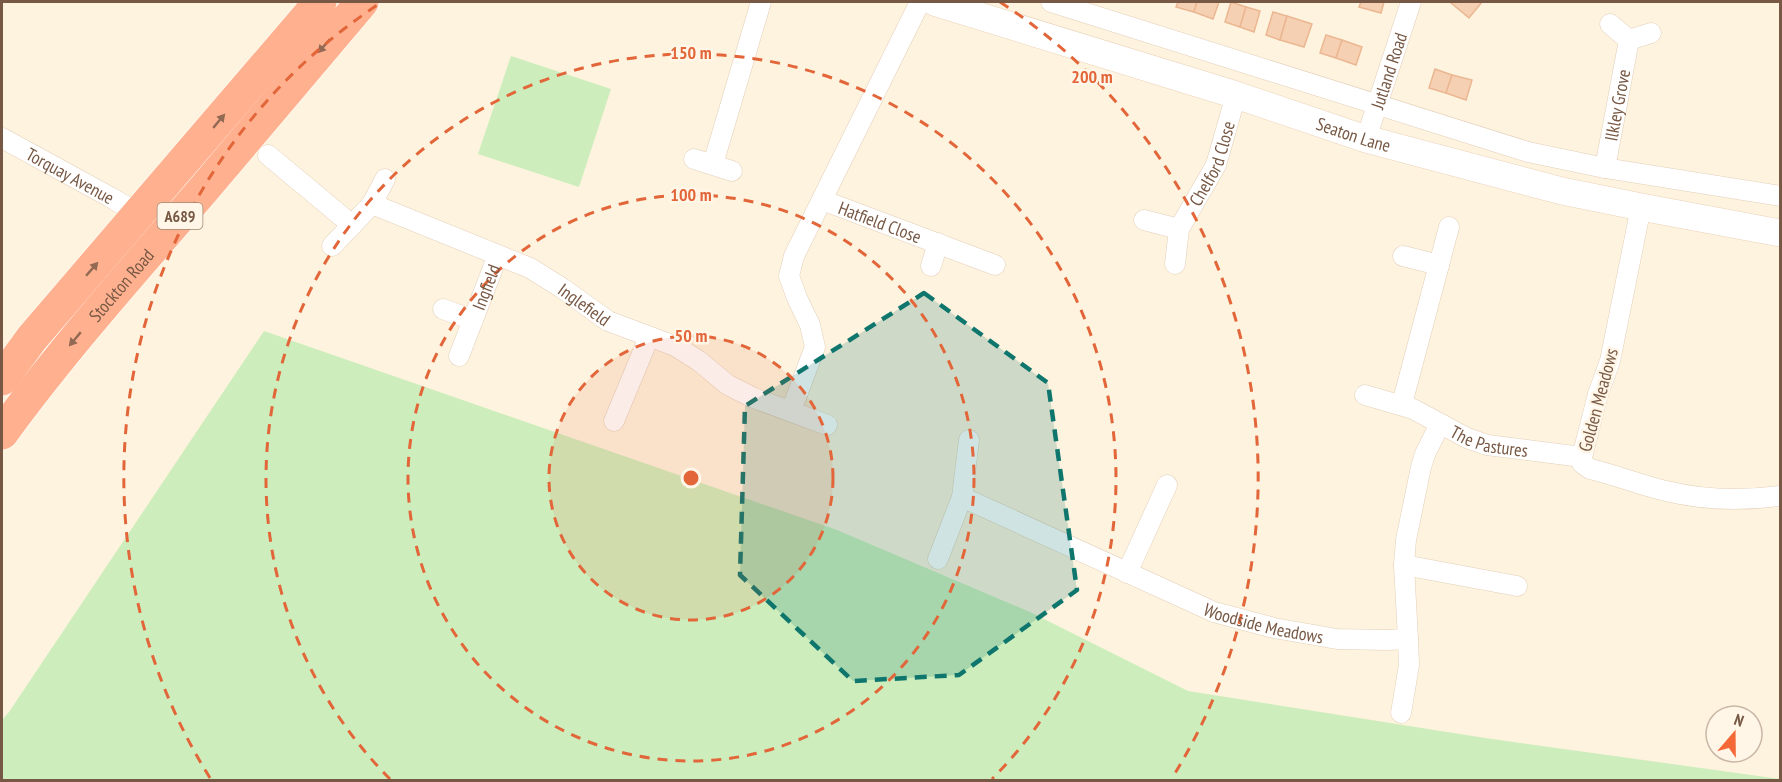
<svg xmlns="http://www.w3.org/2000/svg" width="1782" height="782" font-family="'PT Sans Narrow',sans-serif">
<rect width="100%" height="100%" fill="#fef3de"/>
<!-- green -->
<g fill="#ceedbc">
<polygon points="511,56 611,89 579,187 478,154"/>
<polygon points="264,331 837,530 1030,612 1188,691 1485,738 1780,779 1780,780 2,780 2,720 9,712"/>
</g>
<!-- building -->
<g fill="#f6d0b3" stroke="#ebb792" stroke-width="1.5">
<polygon points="1178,2 1197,2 1194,12 1176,7"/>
<polygon points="1197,2 1219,2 1213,19 1194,12"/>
<polygon points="1231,2 1246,7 1240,27 1225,22"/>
<polygon points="1361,2 1384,2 1381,13 1359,7"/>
<polygon points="1450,2 1482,2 1469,18"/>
<polygon points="1246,7 1260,11 1254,32 1240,27"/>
<polygon points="1273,12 1287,16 1280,40 1266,35"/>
<polygon points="1287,16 1312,24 1304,47 1280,40"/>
<polygon points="1326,35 1342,40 1336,58 1320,53"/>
<polygon points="1342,40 1362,47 1356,65 1336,58"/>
<polygon points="1435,69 1452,75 1446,93 1429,88"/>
<polygon points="1452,75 1472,80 1466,100 1446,93"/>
</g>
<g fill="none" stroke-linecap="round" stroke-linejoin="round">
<defs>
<g id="street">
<polyline points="1051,2 1528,152 1605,168 1780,196"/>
<polyline points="1610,24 1629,40 1651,33"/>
<path id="s1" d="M 2,138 L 110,197 L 139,214"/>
<path id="s2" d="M 1366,139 L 1411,2"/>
<polyline points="268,155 352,225"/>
<polyline points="694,159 732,171"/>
<polyline points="713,164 761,2"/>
<path id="s3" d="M 1605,168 L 1629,40"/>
<path id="s4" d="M 822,200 L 995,265"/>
<path id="s5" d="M 372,204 L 530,268 L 562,288 L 608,321 L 675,346 L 699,361 L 728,385 L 754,398 L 827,425"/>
<path d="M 1641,207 L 1610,361 L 1598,394 L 1582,457 L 1582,463 L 1590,469 C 1616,475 1640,485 1666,491 C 1703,500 1743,501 1780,496"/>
<polyline points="1144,220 1179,229 1175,264"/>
<path id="s6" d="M 1179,229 L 1216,165 L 1236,95"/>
<polyline points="332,246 372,204 385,179"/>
<polyline points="1403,256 1439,265"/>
<polyline points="931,266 938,243"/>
<polyline points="443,309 473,320"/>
<path id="s7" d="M 459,356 L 498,255"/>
<path id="s8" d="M 1365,395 L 1413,409 L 1467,438 L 1487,445 L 1582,457"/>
<polyline points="1402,404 1449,227"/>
<polyline points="791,411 815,347 810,325 797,298 789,276 794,256 920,2"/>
<polyline points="614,421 649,337"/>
<path id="s9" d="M 962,497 L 1214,612 L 1274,628 L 1337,639 L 1387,640 L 1408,639 L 1404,565 L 1406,540 L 1421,467 L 1425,454 L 1440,424"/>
<polyline points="938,559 962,497 969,440"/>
<polyline points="1404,565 1517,586"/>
<polyline points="1127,573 1167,485"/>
<polyline points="1401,713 1409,665 1408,639"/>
</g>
<g id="secondary">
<path id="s10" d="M 934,2 L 1236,95 L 1366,139 L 1562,191 L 1641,207 L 1780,233"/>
</g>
<g id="highway">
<polyline points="2,379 32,338 320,2"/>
<path id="s11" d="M 2,433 C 64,348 134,270 203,190 C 256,128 309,64 362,2"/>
</g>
</defs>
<!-- street casing -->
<use href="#street" stroke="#e3cfba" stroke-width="21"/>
<!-- secondary casing -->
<use href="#secondary" stroke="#ebd2b9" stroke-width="28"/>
<!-- highway casing -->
<use href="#highway" stroke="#fff" stroke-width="34"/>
<!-- street -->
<use href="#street" stroke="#fff" stroke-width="20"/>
<!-- secondary -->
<use href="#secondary" stroke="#fff" stroke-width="27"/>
<!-- highway -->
<use href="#highway" stroke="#ffb08f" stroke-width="33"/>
</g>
<!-- one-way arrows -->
<defs><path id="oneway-solid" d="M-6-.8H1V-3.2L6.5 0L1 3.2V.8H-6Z" transform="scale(1.5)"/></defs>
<g fill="#926a53">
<use href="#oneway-solid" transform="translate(324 46) rotate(131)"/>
<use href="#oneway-solid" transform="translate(219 121) rotate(-50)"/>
<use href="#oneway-solid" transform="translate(92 269) rotate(-49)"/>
<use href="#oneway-solid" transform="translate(75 339) rotate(130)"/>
</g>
<!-- marked area -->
<path fill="#0f766e" fill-opacity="0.2" stroke="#0f766e" stroke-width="4.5" stroke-dasharray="12 8" stroke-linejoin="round" d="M 924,293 L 1048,383 L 1077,590 L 959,675 L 853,681 L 740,575 L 745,406 Z"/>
<!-- distance rings -->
<circle cx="691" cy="478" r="142" fill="#e26639" fill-opacity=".12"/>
<g fill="none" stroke="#e26639" stroke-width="3" stroke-dasharray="10 8">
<circle cx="691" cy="478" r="142"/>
<circle cx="691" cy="478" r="283"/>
<path d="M390 779A425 425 0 1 1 992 779"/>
<path d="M210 778A567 567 0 0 1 382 2M1000 2A567 567 0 0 1 1172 778"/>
</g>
<g text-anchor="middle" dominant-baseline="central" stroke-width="5" stroke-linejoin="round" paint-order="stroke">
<!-- shield labels -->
<rect fill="#fff6e7" stroke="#a08775" stroke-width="1.5" x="157.5" y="203" width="45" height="26" rx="4.5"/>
<g font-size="16" font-weight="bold" fill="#775844">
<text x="180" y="216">A689</text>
</g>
<!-- street labels -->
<g font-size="18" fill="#775844" stroke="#fff6e7">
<text stroke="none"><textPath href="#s2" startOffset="72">Jutland Road</textPath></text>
<text stroke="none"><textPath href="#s3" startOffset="64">Ilkley Grove</textPath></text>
<text stroke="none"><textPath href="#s10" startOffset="440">Seaton Lane</textPath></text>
<text stroke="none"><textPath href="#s6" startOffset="74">Chelford Close</textPath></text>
<text stroke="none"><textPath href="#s1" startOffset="78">Torquay Avenue</textPath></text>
<text stroke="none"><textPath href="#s4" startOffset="62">Hatfield Close</textPath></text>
<text stroke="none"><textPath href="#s11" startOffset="190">Stockton Road</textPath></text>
<text stroke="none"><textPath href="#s7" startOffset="74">Ingfield</textPath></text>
<text stroke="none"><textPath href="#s5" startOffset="236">Inglefield</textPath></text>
<text transform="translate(1598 400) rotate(-75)">Golden Meadows</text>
<text stroke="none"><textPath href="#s8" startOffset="134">The Pastures</textPath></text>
<text stroke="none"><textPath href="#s9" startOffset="328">Woodside Meadows</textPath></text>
</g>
</g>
<circle cx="691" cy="478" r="9" fill="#e26639" stroke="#fff6e7" stroke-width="3"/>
<g font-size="18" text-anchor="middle" font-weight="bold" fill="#e26639" stroke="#fff6e7" stroke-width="5" stroke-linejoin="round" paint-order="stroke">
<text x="691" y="59">150 m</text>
<text x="1092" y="83">200 m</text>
<text x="691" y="201">100 m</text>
<text x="691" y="342">50 m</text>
</g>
<!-- border -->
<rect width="1782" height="782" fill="none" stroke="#775844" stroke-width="6"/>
<!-- north arrow -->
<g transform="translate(1734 734) rotate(20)"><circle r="28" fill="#fff6e7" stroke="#c9b7a6" stroke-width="1.5"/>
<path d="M0-4.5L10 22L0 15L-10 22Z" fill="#f56837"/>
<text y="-9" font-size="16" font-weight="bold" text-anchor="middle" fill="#775844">N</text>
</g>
</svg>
